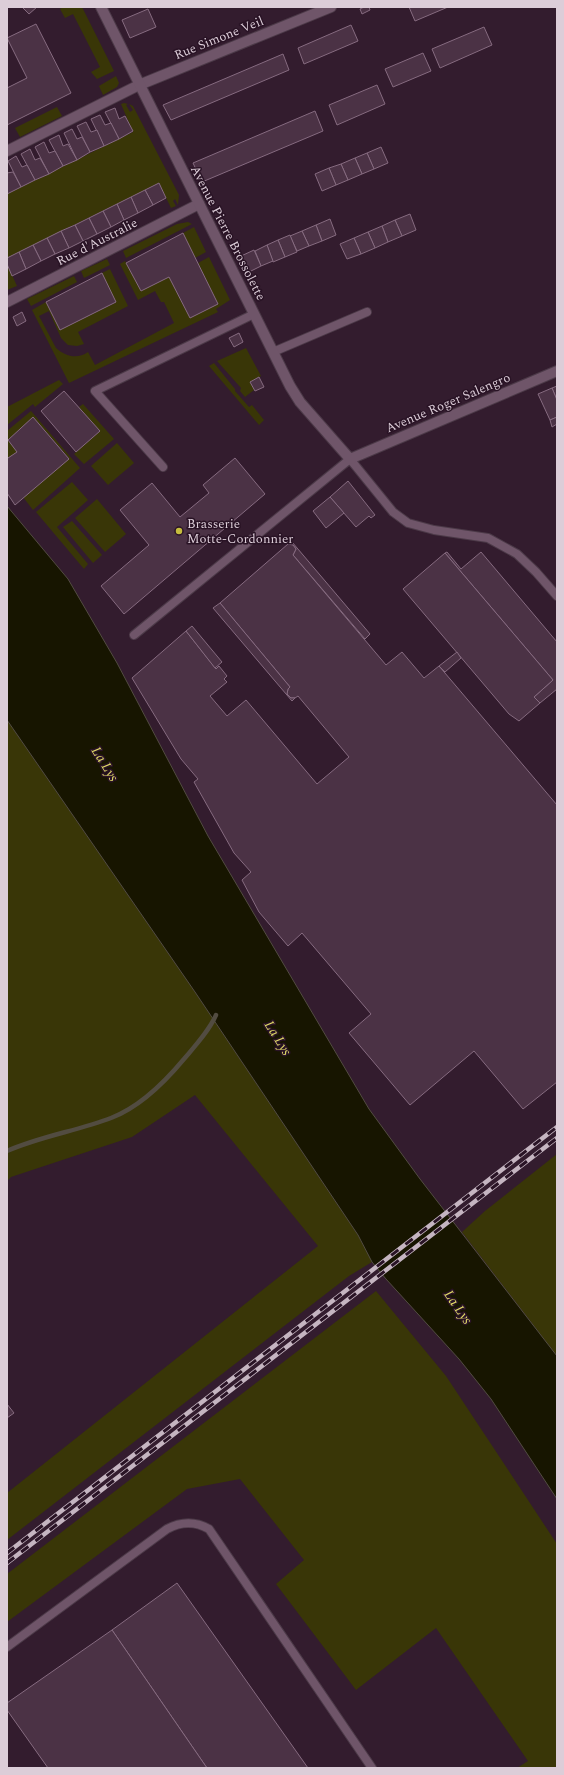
<svg xmlns="http://www.w3.org/2000/svg" width="564" height="1775" font-family="Spectral,serif">
<rect width="100%" height="100%" fill="#331c2e"/>
<!-- green -->
<g fill="#393607">
<polygon points="63,7 82,7 114,71 97,79 91,72 100,67 73,14 65,18 60,9"/>
<polygon points="116,76 119,83 117,87 103,95 99,86"/>
<polygon points="124,103 128,104 126,105 130,112 133,110 129,104 133,106 179,195 178,205 175,199 173,201 176,206 171,208 159,183 7,258 7,194 133,132 121,104"/>
<polygon points="57,107 62,116 20,137 15,128"/>
<polygon points="188,222 192,224 126,258 123,251 177,224"/>
<polygon points="194,227 206,252 195,258 183,233"/>
<path d="M 209,257 L 230,300 L 216,309 L 218,312 L 69,383 L 32,310 L 46,302 L 60,330 L 115,303 L 102,273 L 110,269 L 128,306 L 78,332 L 84,344 L 77,346 L 68,345 L 61,338 L 49,311 L 39,316 L 56,348 C 65,356 77,360 88,352 L 95,365 L 174,323 L 164,302 L 161,302 L 155,291 L 138,300 L 120,264 L 125,261 L 141,291 L 169,277 L 190,318 L 218,304 L 198,263 Z"/>
<polygon points="107,259 110,265 84,278 81,271"/>
<polygon points="7,264 17,286 7,290"/>
<polygon points="74,276 77,282 31,306 27,299"/>
<polygon points="246,348 261,376 250,382 254,390 245,397 240,391 241,388 217,361"/>
<polygon points="214,363 235,389 235,391 249,407 252,405 264,420 259,425 209,366"/>
<polygon points="59,380 63,384 35,407 33,404 7,425 7,407"/>
<polygon points="83,404 114,439 84,464 74,454 100,431 79,407"/>
<polygon points="31,411 80,468 33,510 23,497 69,458 33,417 8,440 17,452 8,458 7,457 7,431"/>
<polygon points="117,443 134,463 108,485 91,466"/>
<polygon points="72,482 88,500 57,527 88,564 84,569 36,512"/>
<polygon points="97,499 126,534 105,552 75,518"/>
<polygon points="72,521 102,555 93,563 63,527"/>
<polygon points="7,720 195,992 358,1235 372,1262 349,1276 7,1540 7,1493 318,1246 195,1095 132,1137 11,1177 7,1181"/>
<polygon points="557,1154 557,1356 462,1232 485,1211"/>
<polygon points="376,1291 446,1376 557,1544 557,1768 517,1768 528,1761 436,1628 356,1690 276,1584 304,1560 240,1479 187,1489 7,1622 7,1574"/>
</g>
<!-- water -->
<polygon fill="#171500" stroke="#524c41" points="7,506 68,579 117,663 208,836 369,1109 420,1179 557,1356 557,1499 491,1399 459,1359 386,1279 372,1262 358,1235 195,992 7,720"/>
<g fill="none" stroke-linecap="round" stroke-linejoin="round">
<!-- stream -->
<path stroke="#524c41" stroke-width="4.5" d="M 7,1151 C 41,1136 77,1131 111,1118 C 140,1107 164,1083 184,1059 C 195,1046 209,1031 216,1015"/>
</g>
<!-- building -->
<g fill="#4b3245" stroke="#866b80">
<polygon points="22,7 37,7 29,14"/>
<polygon points="364,7 369,7 370,10 362,14 360,9"/>
<polygon points="409,7 448,7 415,21"/>
<polygon points="148,9 156,27 130,38 122,20"/>
<polygon points="36,24 71,93 7,125 7,88 27,78 7,38"/>
<polygon points="351,25 358,41 304,64 298,48"/>
<polygon points="484,27 492,45 440,68 432,49"/>
<polygon points="423,53 431,71 393,87 385,69"/>
<polygon points="283,54 289,70 171,120 163,105"/>
<polygon points="377,85 385,104 337,125 329,105"/>
<polygon points="115,108 119,119 125,116 133,131 119,139 105,112"/>
<polygon points="315,111 323,131 202,182 193,163"/>
<polygon points="100,115 105,125 111,123 119,139 104,146 91,119"/>
<polygon points="86,122 91,132 97,130 104,146 90,152 77,126"/>
<polygon points="72,129 77,139 82,137 90,152 77,160 64,133"/>
<polygon points="59,135 63,146 68,144 77,160 63,166 49,140"/>
<polygon points="44,142 49,153 55,151 63,166 49,174 35,147"/>
<polygon points="381,147 388,163 374,169 367,153"/>
<polygon points="30,149 35,160 40,158 49,174 35,180 21,154"/>
<polygon points="367,153 374,169 362,174 355,158"/>
<polygon points="16,156 22,167 27,165 35,180 21,187 8,161"/>
<polygon points="355,158 362,174 348,180 341,164"/>
<polygon points="341,164 348,180 336,185 329,168"/>
<polygon points="329,168 336,185 322,191 315,174"/>
<polygon points="13,172 21,187 7,194 7,173"/>
<polygon points="159,183 166,198 153,205 145,190"/>
<polygon points="145,190 153,205 138,213 131,197"/>
<polygon points="131,197 138,213 124,220 117,204"/>
<polygon points="117,204 124,220 111,227 103,211"/>
<polygon points="103,211 111,227 97,234 89,218"/>
<polygon points="410,214 416,230 402,236 395,220"/>
<polygon points="89,218 97,234 83,241 75,225"/>
<polygon points="330,219 336,235 322,241 316,225"/>
<polygon points="395,220 402,236 388,242 382,226"/>
<polygon points="75,225 83,241 69,248 61,231"/>
<polygon points="316,225 322,241 309,246 302,231"/>
<polygon points="382,226 388,242 375,248 368,232"/>
<polygon points="61,231 69,248 55,254 47,238"/>
<polygon points="302,231 309,246 297,251 290,236"/>
<polygon points="368,232 375,248 361,254 354,238"/>
<polygon points="183,233 218,304 190,318 169,277 141,291 126,263"/>
<polygon points="290,235 297,252 285,257 278,240"/>
<polygon points="47,238 55,254 41,261 33,245"/>
<polygon points="354,238 361,254 347,259 340,244"/>
<polygon points="278,240 285,257 273,262 267,245"/>
<polygon points="33,245 41,261 26,269 19,252"/>
<polygon points="267,245 273,261 261,266 255,251"/>
<polygon points="254,250 261,266 247,273 239,257"/>
<polygon points="19,252 26,269 12,276 7,264 7,258"/>
<polygon points="102,273 116,302 60,330 46,302"/>
<polygon points="22,312 26,321 17,326 13,317"/>
<polygon points="239,333 243,342 234,347 229,338"/>
<polygon points="259,377 264,387 255,391 250,382"/>
<polygon points="557,386 557,400 552,388"/>
<polygon points="552,388 557,400 557,417 550,420 538,394"/>
<polygon points="64,391 100,431 76,452 41,411"/>
<polygon points="33,417 69,459 15,505 7,493 7,457 8,458 17,452 8,440"/>
<polygon points="557,417 557,424 552,427 550,420"/>
<polygon points="235,458 265,494 124,614 101,586 149,545 120,510 152,483 180,517 209,493 203,485"/>
<polygon points="348,481 375,515 371,518 369,516 356,527 330,497"/>
<polygon points="330,497 344,513 326,528 313,511"/>
<polygon points="292,542 370,634 365,639 293,555 296,549 293,545 288,544"/>
<polygon points="288,544 293,545 296,549 293,555 386,665 402,652 424,678 439,666 557,805 557,1082 523,1109 474,1051 410,1105 349,1033 371,1014 302,933 288,946 259,912 242,880 251,872 234,853 194,782 198,779 181,759 132,678 186,631 216,669 219,666 227,676 224,679 227,682 210,696 227,716 246,700 317,784 349,757 298,696 295,698 291,698 287,694 288,689 290,687 220,603"/>
<polygon points="447,552 461,569 481,552 557,642 557,689 540,703 534,697 553,680 445,553"/>
<polygon points="445,553 553,680 534,697 540,703 519,721 509,714 403,589"/>
<polygon points="220,603 290,687 288,689 287,694 291,698 295,698 292,701 213,608"/>
<polygon points="192,626 222,662 215,668 186,631"/>
<polygon points="457,652 461,658 445,672 439,666"/>
<polygon points="7,1404 14,1413 7,1418"/>
<polygon points="177,1583 308,1768 207,1768 112,1630"/>
<polygon points="112,1630 207,1768 48,1768 7,1710 7,1703"/>
</g>
<g fill="none" stroke-linecap="round" stroke-linejoin="round">
<defs>
<g id="service">
<polyline points="273,352 367,312"/>
<polyline points="163,467 95,391 254,314"/>
<polyline points="134,635 350,459 393,512 408,523 434,530 488,538 517,554 536,572 557,596"/>
<path d="M 7,1647 L 167,1529 C 182,1521 195,1521 209,1529 L 372,1768"/>
</g>
<g id="minor">
<polyline points="7,151 139,85 331,7"/>
<polyline points="7,302 199,204"/>
</g>
<polyline id="tertiary" points="101,7 290,386 300,402 350,459 557,371"/>
</defs>
<!-- service casing -->
<use href="#service" stroke="#4c3a48" stroke-width="10"/>
<!-- minor casing -->
<use href="#minor" stroke="#4c3a48" stroke-width="12"/>
<!-- tertiary casing -->
<use href="#tertiary" stroke="#4c3a48" stroke-width="12"/>
<!-- service -->
<use href="#service" stroke="#6f5569" stroke-width="8"/>
<!-- minor -->
<use href="#minor" stroke="#6f5569" stroke-width="10"/>
<!-- tertiary -->
<use href="#tertiary" stroke="#6f5569" stroke-width="10"/>
<defs>
<g id="rail">
<polyline points="7,1553 557,1127"/>
<polyline points="7,1563 557,1138"/>
</g>
</defs>
<!-- rail casing -->
<use href="#rail" stroke="#c5b5c1" stroke-width="4.5"/>
<!-- rail -->
<use href="#rail" stroke="#291325" stroke-width="3" stroke-dasharray="9" stroke-linecap="butt"/>
</g>
<!-- markers -->
<circle fill="#c5bc3d" stroke="#291325" stroke-width="1.5" cx="179" cy="531" r="4"/>
<g text-anchor="middle" dominant-baseline="central" stroke-width="3" stroke-linejoin="round" paint-order="stroke">
<!-- street labels -->
<g font-size="13" fill="#dccdd8" stroke="#291325">
<text transform="translate(219 38) rotate(-22)">Rue Simone Veil</text>
<text transform="translate(228 233) rotate(63)">Avenue Pierre Brossolette</text>
<text transform="translate(97 242) rotate(-27)">Rue d'Australie</text>
<text transform="translate(448 403) rotate(-23)">Avenue Roger Salengro</text>
</g>
<!-- poi labels -->
<g font-size="13" fill="#dccdd8" stroke="#291325" text-anchor="start">
<text x="187" y="524">Brasserie<tspan x="187" dy="15">Motte-Cordonnier</tspan></text>
</g>
<!-- water labels -->
<g font-size="14" font-style="italic" fill="#e0d967" stroke="#291325">
<text transform="translate(105 764) rotate(58)">La Lys</text>
<text transform="translate(278 1038) rotate(58)">La Lys</text>
<text transform="translate(458 1307) rotate(55)">La Lys</text>
</g>
</g>
<!-- border -->
<rect width="564" height="1775" fill="none" stroke="#dccdd8" stroke-width="16"/>
</svg>
